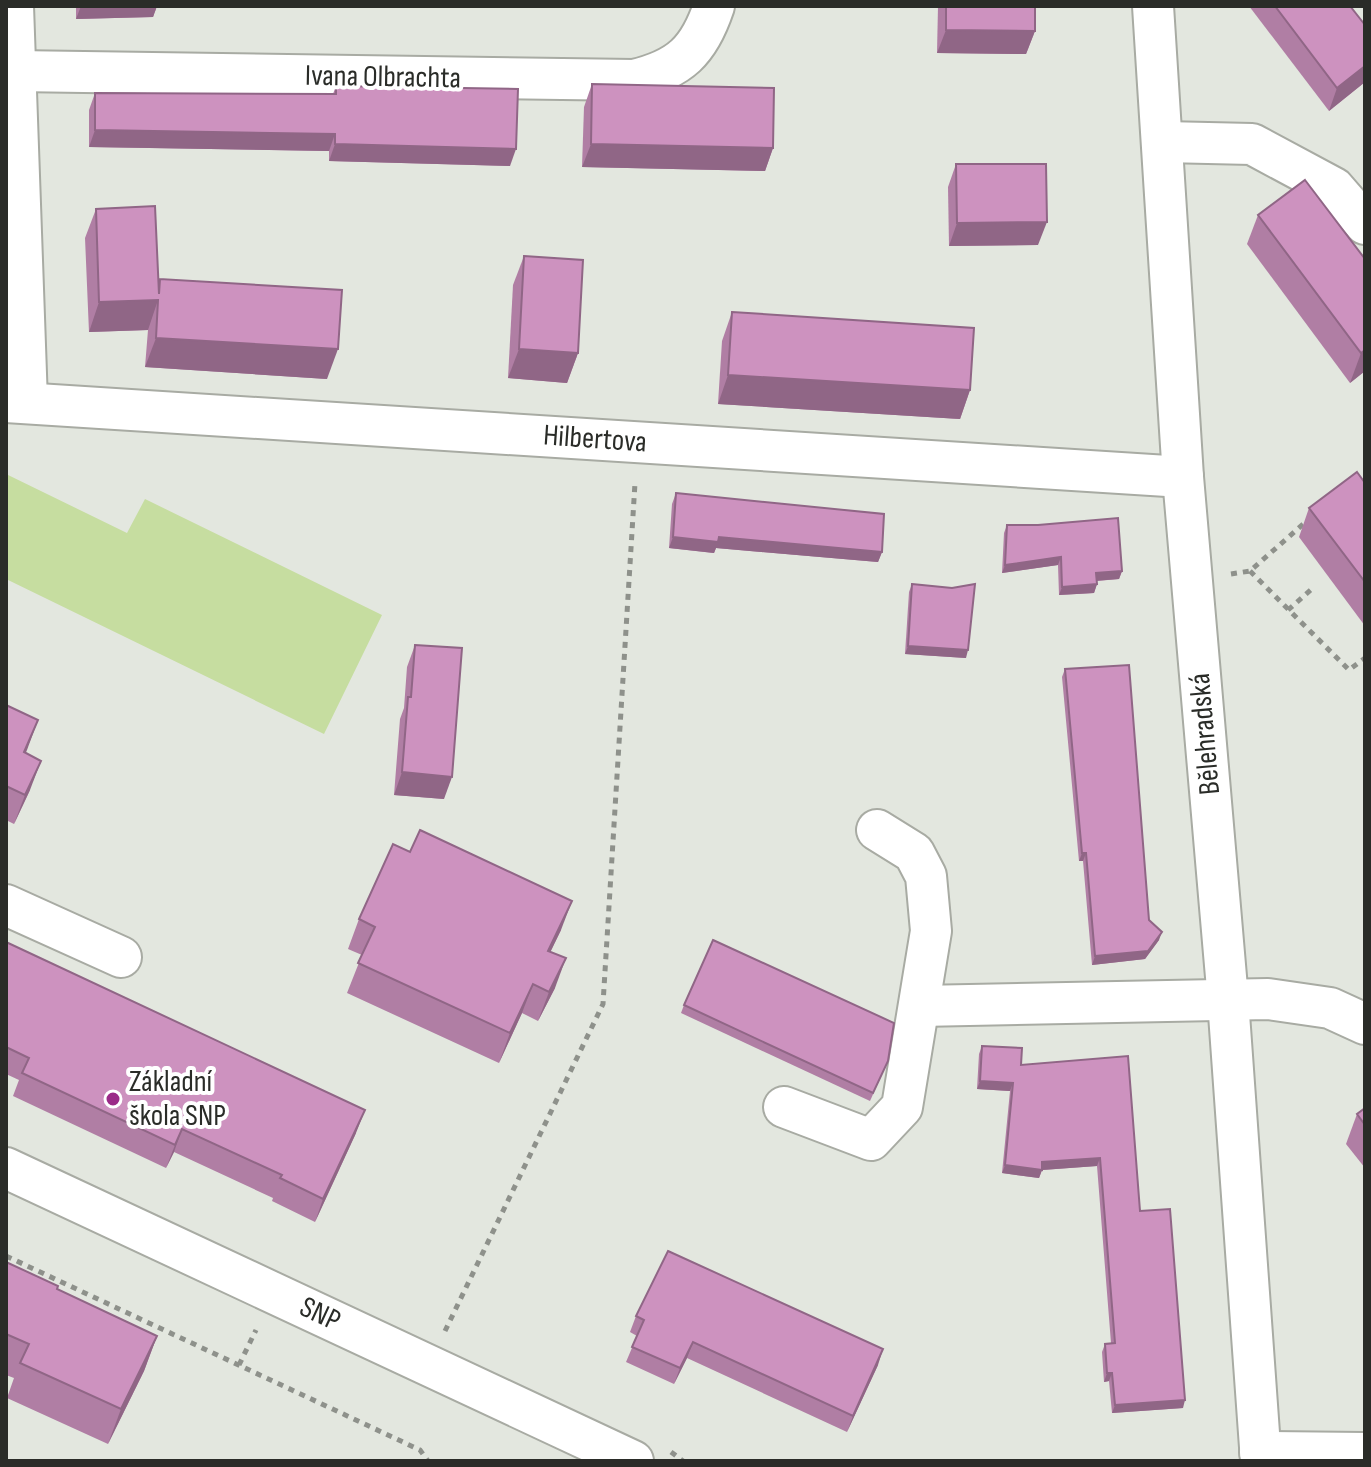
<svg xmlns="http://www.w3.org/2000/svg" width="1371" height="1467" font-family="'Sofia Sans Condensed',sans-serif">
<rect width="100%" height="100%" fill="#e3e7df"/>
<!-- park -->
<polygon fill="#c6dda0" points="6,474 127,533 145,499 382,615 324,734 6,579"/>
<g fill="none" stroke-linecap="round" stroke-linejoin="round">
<defs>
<g id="minor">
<polyline points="13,6 27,402"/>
<polyline points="1153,6 1183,477 1228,1000 1261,1461"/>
<path d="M 15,71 L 634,80 C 680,69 699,51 714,6"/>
<polyline points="1164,142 1252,144 1334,188 1365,224"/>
<polyline points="6,402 1183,477"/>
<polyline points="6,905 121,957"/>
<polyline points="920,1006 1268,999 1330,1008 1365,1024"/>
<polyline points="784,1107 871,1140 902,1107 931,931 926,876 914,853 877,830"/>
<polyline points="6,1168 633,1461"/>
<polyline points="1260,1452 1365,1453"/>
</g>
</defs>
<!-- minor casing -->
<use href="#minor" stroke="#a8aba3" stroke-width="44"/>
<!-- path -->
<g stroke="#8e918b" stroke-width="5" stroke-dasharray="6 6" stroke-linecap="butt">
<polyline points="1250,571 1349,670 1365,658"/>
<polyline points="1231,574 1250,571 1309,519"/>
<polyline points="1288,610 1314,587"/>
<polyline points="6,1256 420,1450 428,1461"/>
<polyline points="445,1331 603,1004 635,483"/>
<polyline points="239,1365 256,1330"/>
<polyline points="671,1452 683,1461"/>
</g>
<!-- minor -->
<use href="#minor" stroke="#fff" stroke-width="40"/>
</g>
<!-- wall -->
<g fill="#b07ea4">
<polygon points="76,6 157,6 153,17 76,19"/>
<polygon points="938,6 1035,6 1035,31 1026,54 937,53"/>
<polygon points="1249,6 1350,6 1365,25 1365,82 1329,111"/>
<polygon points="592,84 773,148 765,171 582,167 584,107"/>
<polygon points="336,86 510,166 329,161 329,151 89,147 89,110 95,93 333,94"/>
<polygon points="956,164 1038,245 949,246 948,187"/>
<polygon points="96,209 158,283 160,279 327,379 145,367 148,330 89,332 85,238"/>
<polygon points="1258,215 1365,259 1365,371 1350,383 1247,244"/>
<polygon points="524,256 578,353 567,383 508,378 513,285"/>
<polygon points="732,312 970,390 960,419 718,404 722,341"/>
<polygon points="1365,483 1365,626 1299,537 1309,508"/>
<polygon points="676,493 882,552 878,562 716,548 714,553 669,548 672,504"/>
<polygon points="1007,525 1122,571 1119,579 1097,581 1097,584 1094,593 1059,595 1058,565 1002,573 1004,533"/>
<polygon points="912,584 966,658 905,654 909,592"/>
<polygon points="415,645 444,799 394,795 400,719 404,708 407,667"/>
<polygon points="1065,669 1149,920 1159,940 1145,959 1092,965 1083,861 1079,861 1062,677"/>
<polygon points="6,705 26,753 30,790 14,824 6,820"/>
<polygon points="359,919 561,930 550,952 555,988 538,1021 522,1013 499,1063 347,993 362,955 348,949"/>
<polygon points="6,942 356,1133 315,1222 272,1201 273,1198 174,1152 166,1168 13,1096 19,1080 6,1074"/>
<polygon points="684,1005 888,1061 870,1101 681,1013"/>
<polygon points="982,1046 1021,1065 1128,1056 1140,1211 1183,1408 1112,1413 1109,1381 1104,1382 1102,1352 1105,1344 1111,1343 1097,1166 1042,1170 1039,1178 1002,1173 1010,1091 977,1089 979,1054"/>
<polygon points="1365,1108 1365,1168 1346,1144 1357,1114"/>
<polygon points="6,1262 57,1289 157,1336 144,1371 108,1444 7,1398 14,1378 6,1375"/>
<polygon points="636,1316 878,1365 847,1432 687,1358 674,1384 626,1362 637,1336 630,1332"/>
</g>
<!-- shaded-wall -->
<g fill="#906686">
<polygon points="81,6 157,6 153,17 76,19"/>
<polygon points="946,30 1035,31 1026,54 937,53"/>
<polygon points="1365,66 1365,82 1329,111 1337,88"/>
<polygon points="95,130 335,134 329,151 89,147"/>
<polygon points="335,144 516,149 510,166 329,161"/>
<polygon points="591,144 773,148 765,171 582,167"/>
<polygon points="1047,222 1038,245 949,246 957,223"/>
<polygon points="158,300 148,330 89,332 99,302"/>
<polygon points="156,338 338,349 327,379 145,367"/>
<polygon points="519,349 578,353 567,383 508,378"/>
<polygon points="1365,350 1365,371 1350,383 1361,353"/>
<polygon points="728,375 970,390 960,419 718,404"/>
<polygon points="673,537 719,537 882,552 878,562 716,548 714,553 669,548"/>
<polygon points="1061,557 1058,565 1002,573 1005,565"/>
<polygon points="1122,571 1119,579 1093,581 1096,573"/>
<polygon points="1097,584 1094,593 1059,595 1062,587"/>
<polygon points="908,646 968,650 966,658 905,654"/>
<polygon points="38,720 27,750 13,782 24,752"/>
<polygon points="41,761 30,790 14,824 25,795"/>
<polygon points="402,772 452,777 444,799 394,795"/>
<polygon points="1082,853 1086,853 1083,861 1079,861"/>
<polygon points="572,901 561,930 537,980 548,951"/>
<polygon points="1162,932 1159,940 1145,959 1092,965 1095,956"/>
<polygon points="566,958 555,988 538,1021 549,992"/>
<polygon points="533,984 522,1013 499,1063 510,1033"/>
<polygon points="980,1081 1013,1083 1010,1091 977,1089"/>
<polygon points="365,1110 356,1133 315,1222 323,1199"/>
<polygon points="182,1129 174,1152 166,1168 175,1145"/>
<polygon points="1100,1158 1097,1166 1042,1170 1039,1178 1002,1173 1005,1165"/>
<polygon points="157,1336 144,1371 108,1444 121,1409"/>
<polygon points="693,1342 687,1358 674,1384 680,1368"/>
<polygon points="883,1349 878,1365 847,1432 853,1416"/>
<polygon points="1107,1373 1112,1373 1109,1381 1104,1382"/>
<polygon points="1185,1400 1183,1408 1112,1413 1115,1405"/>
</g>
<!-- building -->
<g fill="#cd92bf" stroke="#906686" stroke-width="2">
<polygon points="946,6 1035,6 1035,31 946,30"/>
<polygon points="1275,6 1350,6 1365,25 1365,66 1337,88"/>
<polygon points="592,84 774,88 773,148 591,144"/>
<polygon points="336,86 518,89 516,149 335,144 335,134 95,130 95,93 336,94"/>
<polygon points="956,164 1046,164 1047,222 957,223"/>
<polygon points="1305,180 1365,259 1365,350 1361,353 1258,215"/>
<polygon points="155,206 159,294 160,279 342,290 338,349 156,338 158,300 99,302 96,209"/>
<polygon points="524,256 583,260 578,353 519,349"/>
<polygon points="732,312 974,328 970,390 728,375"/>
<polygon points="1357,472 1365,483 1365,582 1309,508"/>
<polygon points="676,493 884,514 882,552 719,537 718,542 673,537"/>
<polygon points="1118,518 1122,571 1096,573 1097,584 1062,587 1061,557 1005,565 1007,525 1038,525"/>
<polygon points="912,584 952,588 975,584 968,650 908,646"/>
<polygon points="415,645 462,648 452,777 402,772 408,697 411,697"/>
<polygon points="1129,665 1149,920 1162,932 1148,951 1095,956 1086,853 1082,853 1065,669"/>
<polygon points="6,705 38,720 24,752 41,761 25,795 6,786"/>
<polygon points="420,830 572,901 548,951 566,958 549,992 533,984 510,1033 358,963 375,927 359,919 393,844 410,852"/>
<polygon points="713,940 894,1023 888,1061 873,1093 684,1005"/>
<polygon points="6,942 365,1110 323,1199 280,1178 282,1175 182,1129 175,1145 22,1073 29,1058 6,1047"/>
<polygon points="982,1046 1022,1048 1021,1065 1128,1056 1140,1211 1170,1209 1185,1400 1115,1405 1112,1373 1107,1373 1105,1344 1115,1343 1100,1158 1042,1162 1042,1170 1005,1165 1013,1083 980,1081"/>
<polygon points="1365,1108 1365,1125 1357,1114"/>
<polygon points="668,1251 883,1349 853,1416 693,1342 680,1368 632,1347 644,1320 636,1316"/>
<polygon points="6,1262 58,1286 57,1289 157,1336 121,1409 20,1363 29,1344 6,1334"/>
</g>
<!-- markers -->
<circle fill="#9b2a88" stroke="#fff" stroke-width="3" cx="113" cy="1099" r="8"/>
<g text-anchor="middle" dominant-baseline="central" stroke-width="8" stroke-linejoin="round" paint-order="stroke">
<!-- street labels -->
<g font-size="30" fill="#2a2c28" stroke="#fff">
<text transform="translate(383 77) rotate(1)">Ivana Olbrachta</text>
<text transform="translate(595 439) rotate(4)">Hilbertova</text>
<text transform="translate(1205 734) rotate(-95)">Bělehradská</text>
<text transform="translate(320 1314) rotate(25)">SNP</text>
</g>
<!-- poi labels -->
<g font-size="30" fill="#2a2c28" stroke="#fff" text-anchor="start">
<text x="129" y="1082">Základní<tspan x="129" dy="34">škola SNP</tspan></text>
</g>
</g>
<!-- border -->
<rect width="1371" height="1467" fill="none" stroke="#2a2c28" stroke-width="16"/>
</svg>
